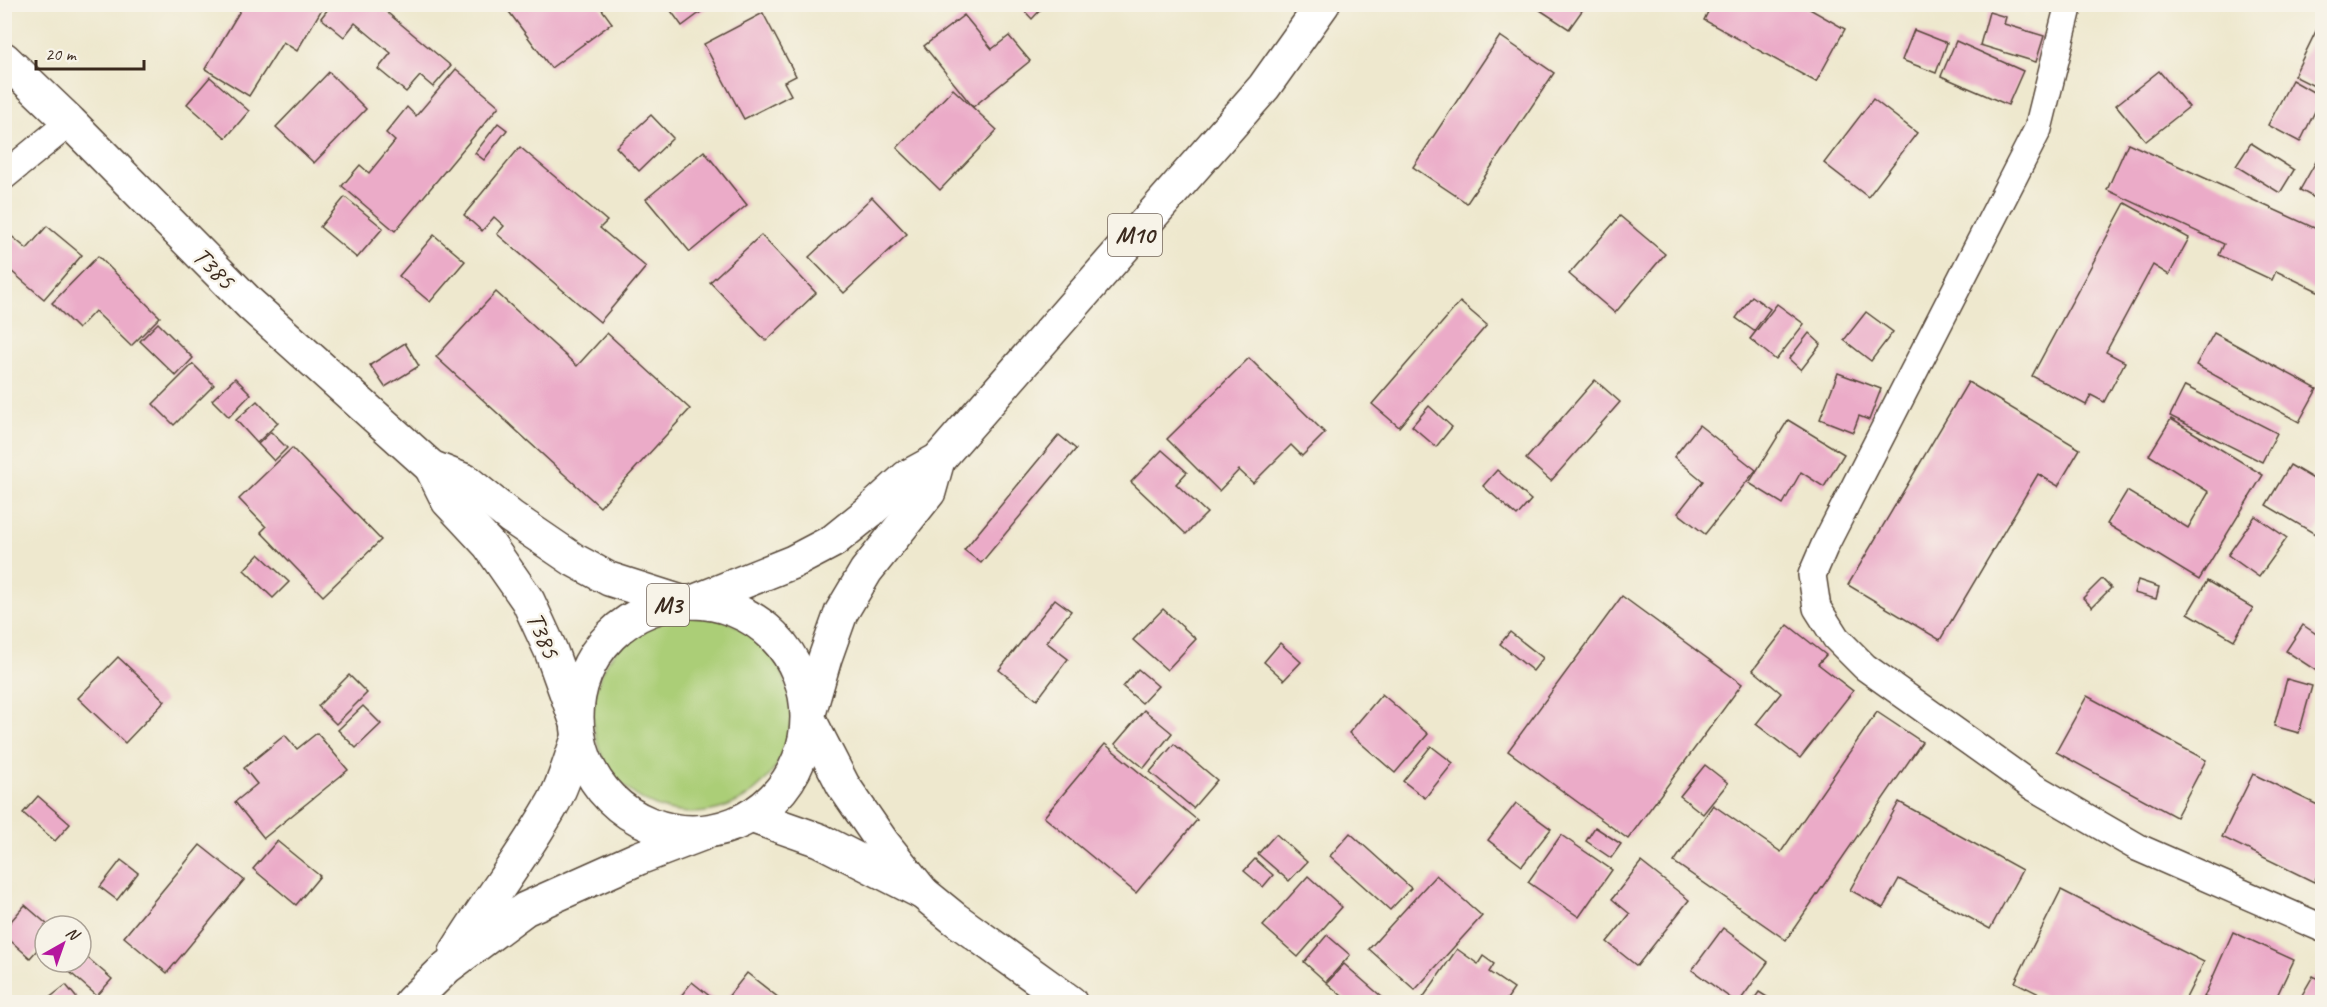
<svg xmlns="http://www.w3.org/2000/svg" width="2327" height="1007" font-family="Caveat,sans-serif">
<rect width="100%" height="100%" fill="#f7f3e8"/>
<filter id="ink" filterUnits="userSpaceOnUse"><feTurbulence type="fractalNoise" baseFrequency=".0167" numOctaves="2"/><feDisplacementMap in="SourceGraphic" scale="12" xChannelSelector="R" yChannelSelector="G"/><feConvolveMatrix kernelMatrix="1 2 1 2 8 2 1 2 1" color-interpolation-filters="sRGB"/></filter>
<filter id="wash" filterUnits="userSpaceOnUse"><feTurbulence type="fractalNoise" baseFrequency=".008" numOctaves="4" result="noise"/><feDisplacementMap in="SourceGraphic" scale="24" xChannelSelector="R" yChannelSelector="G"/><feGaussianBlur stdDeviation="1.35" result="paint"/><feColorMatrix in="noise" values="0 0 0 0 0 0 0 0 0 0 0 0 0 0 0 0 0 1.4 0 .05"/><feComposite in="paint" operator="in"/></filter>
<g filter="url(#wash)">
<rect width="100%" height="100%" fill="#eee8ce"/>
<!-- green -->
<circle fill="#abce77" stroke="#737c4a" stroke-width="1.5" cx="692" cy="714" r="99"/>
<g id="blocks">
<!-- building -->
<g fill="#ebabc8">
<polygon points="244,4 315,4 322,9 297,51 283,42 249,96 205,69"/>
<polygon points="332,4 377,4 451,66 433,87 420,76 406,92 378,69 391,53 355,23 344,37 321,18"/>
<polygon points="513,4 598,4 612,23 551,68 507,9"/>
<polygon points="666,4 708,4 709,6 682,26"/>
<polygon points="1018,4 1046,4 1032,19"/>
<polygon points="1712,4 1801,4 1845,29 1816,82 1704,20"/>
<polygon points="1544,5 1586,5 1569,29 1540,10"/>
<polygon points="1989,12 2006,17 2004,24 2044,36 2036,62 1980,45"/>
<polygon points="763,13 796,76 784,82 791,95 744,119 704,44"/>
<polygon points="964,15 992,49 1009,36 1030,61 973,107 924,46"/>
<polygon points="2318,27 2322,30 2322,90 2294,76"/>
<polygon points="1914,30 1947,43 1936,73 1902,60"/>
<polygon points="1500,36 1554,73 1467,203 1413,167"/>
<polygon points="1956,41 2023,71 2008,105 1941,76"/>
<polygon points="456,69 499,106 395,231 342,186 360,165 369,173 395,141 386,133 407,107 416,116"/>
<polygon points="2159,71 2189,107 2146,141 2116,105"/>
<polygon points="329,72 366,109 314,163 276,127"/>
<polygon points="210,77 249,111 226,138 187,104"/>
<polygon points="2292,80 2322,97 2300,142 2268,125"/>
<polygon points="953,89 997,130 940,190 897,148"/>
<polygon points="1873,99 1917,133 1868,197 1824,163"/>
<polygon points="651,115 673,138 639,171 616,147"/>
<polygon points="498,123 507,130 484,160 475,153"/>
<polygon points="2128,143 2321,231 2322,227 2322,293 2276,271 2272,280 2219,255 2224,244 2107,190"/>
<polygon points="2251,143 2294,170 2280,193 2236,166"/>
<polygon points="520,147 607,221 600,228 646,267 600,322 497,234 504,226 494,217 482,231 464,215"/>
<polygon points="704,151 747,205 690,252 646,199"/>
<polygon points="2322,151 2322,202 2300,190"/>
<polygon points="345,197 383,228 357,258 320,227"/>
<polygon points="872,197 907,234 844,293 809,257"/>
<polygon points="2125,203 2189,238 2169,275 2153,265 2106,352 2125,362 2104,402 2091,395 2086,405 2032,376"/>
<polygon points="1620,216 1665,254 1615,313 1569,274"/>
<polygon points="47,226 82,255 44,299 4,265 4,239 9,234 27,249"/>
<polygon points="434,235 465,261 430,302 399,276"/>
<polygon points="761,235 816,293 766,341 710,282"/>
<polygon points="98,256 160,317 131,346 95,311 78,329 52,303"/>
<polygon points="496,292 577,366 607,333 690,409 600,507 436,357"/>
<polygon points="1752,296 1770,309 1754,331 1736,318"/>
<polygon points="1460,302 1487,325 1399,427 1372,404"/>
<polygon points="1777,304 1804,324 1776,360 1750,339"/>
<polygon points="1866,312 1893,332 1871,361 1844,340"/>
<polygon points="158,323 193,358 176,376 140,341"/>
<polygon points="1809,333 1821,344 1801,370 1789,359"/>
<polygon points="2214,333 2317,389 2299,422 2196,365"/>
<polygon points="405,343 419,366 385,387 370,365"/>
<polygon points="1249,358 1325,433 1302,456 1291,445 1253,483 1239,470 1219,491 1167,439"/>
<polygon points="193,364 214,385 174,425 153,404"/>
<polygon points="1838,373 1881,389 1869,420 1859,416 1853,432 1820,419"/>
<polygon points="235,378 251,394 229,417 212,400"/>
<polygon points="1595,380 1620,402 1551,481 1526,459"/>
<polygon points="1968,382 2080,449 2058,486 2038,474 1940,640 1848,585"/>
<polygon points="2185,386 2277,433 2262,462 2170,416"/>
<polygon points="257,401 278,423 257,443 236,420"/>
<polygon points="1429,406 1452,427 1436,447 1412,426"/>
<polygon points="2171,419 2263,475 2199,580 2107,524 2127,491 2188,528 2209,492 2149,455"/>
<polygon points="1788,420 1844,454 1824,487 1801,472 1783,504 1749,483"/>
<polygon points="1699,425 1756,470 1705,534 1678,513 1703,481 1674,457"/>
<polygon points="271,432 287,448 274,461 258,444"/>
<polygon points="1059,435 1076,449 981,563 964,550"/>
<polygon points="292,448 381,540 323,596 261,532 266,527 239,499"/>
<polygon points="1162,450 1187,472 1176,484 1207,513 1186,534 1131,482"/>
<polygon points="2290,465 2322,484 2322,522 2315,534 2266,505"/>
<polygon points="1497,470 1531,500 1517,516 1483,486"/>
<polygon points="2255,516 2287,538 2259,577 2228,555"/>
<polygon points="259,554 289,582 273,598 244,570"/>
<polygon points="2102,579 2111,588 2092,607 2083,598"/>
<polygon points="2138,580 2159,587 2156,599 2134,593"/>
<polygon points="2207,581 2253,608 2234,640 2188,613"/>
<polygon points="1622,596 1742,684 1628,839 1508,751"/>
<polygon points="1055,599 1071,611 1046,642 1068,659 1037,700 999,670"/>
<polygon points="1163,609 1196,639 1167,670 1133,640"/>
<polygon points="1788,625 1826,655 1818,664 1853,691 1800,758 1756,724 1781,693 1753,670"/>
<polygon points="2303,625 2322,638 2322,665 2318,672 2286,651"/>
<polygon points="1510,632 1543,658 1533,671 1500,644"/>
<polygon points="1280,643 1301,662 1284,680 1264,662"/>
<polygon points="118,657 165,701 125,743 78,698"/>
<polygon points="1138,669 1158,686 1142,703 1123,687"/>
<polygon points="349,675 367,693 336,724 318,706"/>
<polygon points="2287,679 2312,686 2299,733 2274,726"/>
<polygon points="1382,694 1428,734 1395,773 1349,733"/>
<polygon points="2087,696 2206,760 2176,817 2056,752"/>
<polygon points="363,706 381,724 356,748 338,730"/>
<polygon points="1144,710 1172,733 1144,768 1115,744"/>
<polygon points="1877,712 1922,742 1786,940 1674,862 1713,805 1781,852"/>
<polygon points="317,733 348,770 264,838 235,802 257,784 244,768 285,735 297,749"/>
<polygon points="1105,744 1197,820 1136,893 1044,817"/>
<polygon points="1174,744 1217,780 1193,808 1150,772"/>
<polygon points="1431,746 1453,763 1425,798 1403,781"/>
<polygon points="1705,765 1728,783 1703,814 1680,796"/>
<polygon points="2253,774 2322,807 2322,865 2314,882 2222,837"/>
<polygon points="38,796 70,824 55,841 23,813"/>
<polygon points="1899,802 2022,870 1990,929 1899,879 1883,908 1850,890"/>
<polygon points="1516,803 1551,829 1522,866 1488,840"/>
<polygon points="1595,827 1621,844 1611,858 1586,841"/>
<polygon points="1350,833 1411,888 1390,910 1330,856"/>
<polygon points="1276,834 1307,862 1289,881 1258,854"/>
<polygon points="1561,835 1612,870 1579,917 1528,882"/>
<polygon points="277,841 320,876 296,905 253,869"/>
<polygon points="200,845 244,880 167,973 124,937"/>
<polygon points="1255,859 1273,875 1263,887 1244,871"/>
<polygon points="121,860 138,873 117,900 100,887"/>
<polygon points="1641,862 1689,900 1637,966 1607,942 1630,914 1612,899"/>
<polygon points="1436,875 1482,916 1415,990 1369,949"/>
<polygon points="1308,876 1342,907 1298,957 1263,926"/>
<polygon points="2061,890 2204,962 2184,1002 2055,1002 2015,982"/>
<polygon points="25,905 49,926 45,926 45,941 30,958 4,935 4,929"/>
<polygon points="1723,928 1768,962 1739,1002 1736,1002 1692,970"/>
<polygon points="2233,932 2294,960 2274,1002 2217,1002 2204,997"/>
<polygon points="1327,935 1350,955 1326,982 1304,962"/>
<polygon points="1457,949 1478,964 1483,956 1494,964 1489,972 1514,989 1505,1002 1420,1002"/>
<polygon points="81,952 112,979 97,996 65,968 70,962 81,962"/>
<polygon points="1344,964 1382,997 1388,1002 1349,1002 1327,983"/>
<polygon points="747,973 784,1002 733,1002 727,998"/>
<polygon points="2313,976 2322,981 2322,1002 2298,1002"/>
<polygon points="692,982 717,1002 676,1002"/>
<polygon points="66,985 80,1002 44,1002"/>
<polygon points="1759,992 1775,1002 1752,1002"/>
</g>
</g>
</g>
<g filter="url(#ink)">
<use href="#blocks" fill-opacity="0" stroke="#564638" stroke-width="1.5"/>
<g fill="none" stroke-linecap="round" stroke-linejoin="round">
<defs>
<g id="minor">
<polyline points="2069,4 2038,129 1825,545 1812,575 1817,608 1836,638 1865,667 2032,786 2139,848 2322,928"/>
<polyline points="4,176 70,122"/>
</g>
<g id="tertiary">
<polyline points="4,59 70,122 250,304 431,467 466,481 511,517 574,560 609,579 681,602"/>
<polyline points="431,467 448,501 489,545 528,601 551,651 577,723"/>
</g>
<g id="trunk">
<polyline points="693,602 793,562 833,541 869,512 907,477 938,460 1264,87 1323,4"/>
<circle cx="692" cy="717" r="115"/>
<polyline points="751,816 819,840 923,893 955,919 1070,1002"/>
<polyline points="923,893 883,843 843,785 808,717 825,658 841,613 866,571 929,492 938,460"/>
<path d="M 456,952 C 487,902 523,856 552,805 C 564,785 570,759 579,736"/>
<polyline points="411,1002 447,967 525,909 639,858 702,834"/>
</g>
</defs>
<!-- minor casing -->
<use href="#minor" stroke="#564638" stroke-width="30"/>
<!-- tertiary casing -->
<use href="#tertiary" stroke="#564638" stroke-width="36"/>
<!-- trunk casing -->
<use href="#trunk" stroke="#564638" stroke-width="36"/>
<!-- minor -->
<use href="#minor" stroke="#fff" stroke-width="27"/>
<!-- tertiary -->
<use href="#tertiary" stroke="#fff" stroke-width="33"/>
<!-- trunk -->
<use href="#trunk" stroke="#fff" stroke-width="33"/>
</g>
</g>
<g text-anchor="middle" dominant-baseline="central" stroke-width="5" stroke-linejoin="round" paint-order="stroke">
<!-- shield labels -->
<g fill="#f7f3e8" stroke="#73665b" stroke-width="1.5">
<rect x="1108" y="214" width="54" height="42" rx="4.5"/>
<rect x="647" y="584" width="42" height="42" rx="4.5"/>
</g>
<g font-size="24" font-weight="bold" fill="#3b2a1e">
<text x="1135" y="235">M10</text>
<text x="668" y="605">M3</text>
</g>
<!-- street labels -->
<g font-size="26" fill="#3b2a1e" stroke="#f7f3e8">
<text transform="translate(214 268) rotate(45)">T385</text>
<text transform="translate(543 635) rotate(66)">T385</text>
</g>
</g>
<!-- margin -->
<rect width="2327" height="1007" fill="none" stroke="#f7f3e8" stroke-width="24"/>
<!-- north arrow -->
<g transform="translate(63 944) rotate(40)"><circle r="28" fill="#f7f3e8" stroke="#aca397" stroke-width="1.5"/>
<path d="M0-4.5L10 22L0 15L-10 22Z" fill="#b5179e"/>
<text y="-9" font-size="16" font-weight="bold" text-anchor="middle" fill="#3b2a1e">N</text>
</g>
<!-- scale -->
<path d="M36 60v9h108v-9" fill="none" stroke="#3b2a1e" stroke-width="3"/>
<text x="45" y="60" font-size="18" fill="#3b2a1e" stroke="#f7f3e8" stroke-width="4.5" paint-order="stroke">20 m</text>
</svg>
